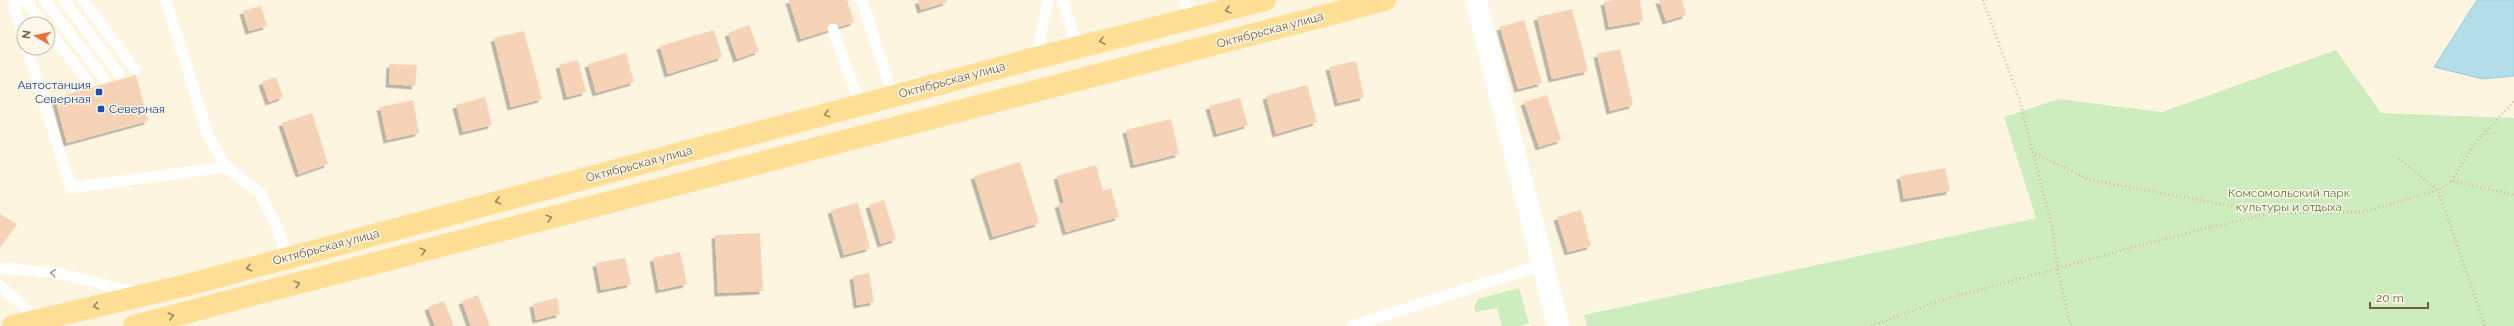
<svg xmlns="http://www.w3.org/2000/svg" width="2514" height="326" font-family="Raleway,sans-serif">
<defs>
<filter id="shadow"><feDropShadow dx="-3.5" dy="3.5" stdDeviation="0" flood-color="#0004"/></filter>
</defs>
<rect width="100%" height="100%" fill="#fef5e0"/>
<!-- green -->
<g fill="#ceedbe">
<polygon points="2336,50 2381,113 2514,118 2514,326 1587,326 1584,315 2036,218 2004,117 2058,99 2162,112"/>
<polygon points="1519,288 1529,323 1519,326 1502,326 1497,308 1476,312 1474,308 1478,299"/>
</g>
<!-- water -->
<polygon fill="#b3dee9" stroke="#99cddc" points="2477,0 2514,0 2514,76 2483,79 2434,67"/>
<!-- building -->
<g fill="#f6d3b6" filter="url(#shadow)">
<polygon points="789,0 847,0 854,22 801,39"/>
<polygon points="918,0 946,0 947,2 921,10"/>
<polygon points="1613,0 1640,0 1643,21 1609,27 1604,2"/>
<polygon points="1659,0 1682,0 1686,15 1666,21"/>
<polygon points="261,6 267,26 249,31 243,11"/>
<polygon points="1572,9 1588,71 1552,79 1537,17"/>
<polygon points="1524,20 1542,83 1518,89 1500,27"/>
<polygon points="749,25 759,51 737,59 728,33"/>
<polygon points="714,30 722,57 668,74 660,46"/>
<polygon points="524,31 542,99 511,107 494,38"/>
<polygon points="1620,49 1633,105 1610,111 1597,54"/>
<polygon points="626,53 634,82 596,93 588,64"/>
<polygon points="578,60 586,92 567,97 559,65"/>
<polygon points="1356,61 1364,97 1338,103 1329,67"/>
<polygon points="390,64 417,65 415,86 389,84"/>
<polygon points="136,75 148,121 67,143 55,98"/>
<polygon points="276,77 283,97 269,102 262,82"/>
<polygon points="1307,85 1317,122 1276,134 1266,96"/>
<polygon points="1547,95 1561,140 1539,147 1524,102"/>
<polygon points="485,97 492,125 463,132 456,105"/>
<polygon points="1240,98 1248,125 1217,134 1209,106"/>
<polygon points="413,100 419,133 387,140 380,107"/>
<polygon points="312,113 328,164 299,174 282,123"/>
<polygon points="1171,119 1179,154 1134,165 1126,130"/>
<polygon points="1020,162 1039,223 993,237 974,176"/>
<polygon points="1096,165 1103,191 1111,188 1119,217 1066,232 1058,204 1064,203 1057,176"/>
<polygon points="1945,168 1950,191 1904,199 1900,176"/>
<polygon points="884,200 896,239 881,244 869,205"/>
<polygon points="858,203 870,248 844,255 831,210"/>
<polygon points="1581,210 1591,246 1568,252 1557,217"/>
<polygon points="0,214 17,224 0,248"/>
<polygon points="760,233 763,291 718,293 715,235"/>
<polygon points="680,252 687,284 659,290 653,258"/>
<polygon points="625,258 631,284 601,290 596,263"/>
<polygon points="869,273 874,302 857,305 853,276"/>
<polygon points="478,295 490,326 471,326 462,301"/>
<polygon points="557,298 560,314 536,320 533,304"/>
<polygon points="444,301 454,326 435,326 428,307"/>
</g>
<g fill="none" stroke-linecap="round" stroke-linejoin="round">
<!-- path -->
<g stroke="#dab799" stroke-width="2.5" stroke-dasharray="1 3" stroke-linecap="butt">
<polyline points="1983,0 2019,98 2053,231 2057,268 2071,326"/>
<polyline points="2032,152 2090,180 2270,213"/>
<polyline points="2399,159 2438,190 2485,326"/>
<polyline points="2452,181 2474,144 2514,101"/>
<polyline points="1871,326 1939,301 2156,241 2270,213 2363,212 2438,190 2452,181 2514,195"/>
</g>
<!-- lane -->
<g stroke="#fff" stroke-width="11">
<polyline points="23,0 13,4 24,38"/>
<polyline points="25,0 43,24"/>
<polyline points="44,0 104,78"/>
<polyline points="64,0 119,74"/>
<polyline points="83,0 135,69"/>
<polyline points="166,0 208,135 226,167 259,192 278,229 287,258"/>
<polyline points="862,0 893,96"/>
<polyline points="1063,0 1077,47"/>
<polyline points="1184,0 1191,19"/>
<polyline points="833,29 860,105"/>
<polyline points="48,30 89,83"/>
<polyline points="27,48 71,188 226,167"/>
<polyline points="1036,58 1048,0"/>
<polyline points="0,268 58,273 137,293"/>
<polyline points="0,286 38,319"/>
<polyline points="1352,326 1542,265"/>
</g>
<!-- secondary -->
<polyline stroke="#fff" stroke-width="22" points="1476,0 1558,326"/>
<!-- primary -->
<g stroke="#ffdf96" stroke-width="22">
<polyline points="13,326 191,284 1036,58 1265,0"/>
<polyline points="134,326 1385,0"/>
</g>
</g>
<!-- one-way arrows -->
<defs><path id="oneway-chevron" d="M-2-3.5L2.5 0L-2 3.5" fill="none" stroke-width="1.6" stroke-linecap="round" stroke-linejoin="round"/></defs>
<g stroke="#a0825d">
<use href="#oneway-chevron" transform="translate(1228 10) rotate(165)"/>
<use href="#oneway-chevron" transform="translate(1102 41) rotate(166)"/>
<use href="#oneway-chevron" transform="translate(827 114) rotate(165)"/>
<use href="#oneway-chevron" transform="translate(498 201) rotate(165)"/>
<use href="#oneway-chevron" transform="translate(549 218) rotate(-15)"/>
<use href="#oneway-chevron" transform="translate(423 251) rotate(-15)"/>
<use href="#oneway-chevron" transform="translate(249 268) rotate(165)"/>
<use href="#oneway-chevron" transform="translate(297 284) rotate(-15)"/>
<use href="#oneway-chevron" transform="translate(96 306) rotate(167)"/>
<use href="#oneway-chevron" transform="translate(171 316) rotate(-14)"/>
</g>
<use stroke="#ad9c8f" href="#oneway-chevron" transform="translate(53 273) rotate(-174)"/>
<!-- markers -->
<g fill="#1a4fb4" stroke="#fff8e8" stroke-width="1.5">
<rect x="95" y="88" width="8" height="8" rx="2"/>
<rect x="97" y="105" width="8" height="8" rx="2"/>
</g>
<g text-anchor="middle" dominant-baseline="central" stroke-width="3" stroke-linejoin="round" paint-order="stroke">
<!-- street labels -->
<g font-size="12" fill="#775a45" stroke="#fff8e8">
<text transform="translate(1270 30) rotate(-15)">Октябрьская улица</text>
<text transform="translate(952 80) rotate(-15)">Октябрьская улица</text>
<text transform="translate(639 164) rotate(-15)">Октябрьская улица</text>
<text transform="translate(326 247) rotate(-15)">Октябрьская улица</text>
</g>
<!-- transit labels -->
<g font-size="12" fill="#164399" stroke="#fff8e8" text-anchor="end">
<text x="91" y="85">Автостанция<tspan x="91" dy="14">Северная</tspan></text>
<text x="109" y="109" text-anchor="start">Северная</text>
</g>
<!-- park labels -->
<g font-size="12" fill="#4c7e3c" stroke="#fff8e8">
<text x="2289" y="193">Комсомольский парк<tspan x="2289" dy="14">культуры и отдыха</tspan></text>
</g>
</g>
<!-- north arrow -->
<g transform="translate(36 36) rotate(279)"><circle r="19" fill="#fff8e8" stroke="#c9b9a7"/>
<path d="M0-3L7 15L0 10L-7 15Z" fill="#f3703b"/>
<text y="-6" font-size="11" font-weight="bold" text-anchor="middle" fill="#775a45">N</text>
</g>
<!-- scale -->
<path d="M2370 302v6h58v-6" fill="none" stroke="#775a45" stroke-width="2"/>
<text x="2376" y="302" font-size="12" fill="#775a45" stroke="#fff8e8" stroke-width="3" paint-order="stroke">20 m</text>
</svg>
